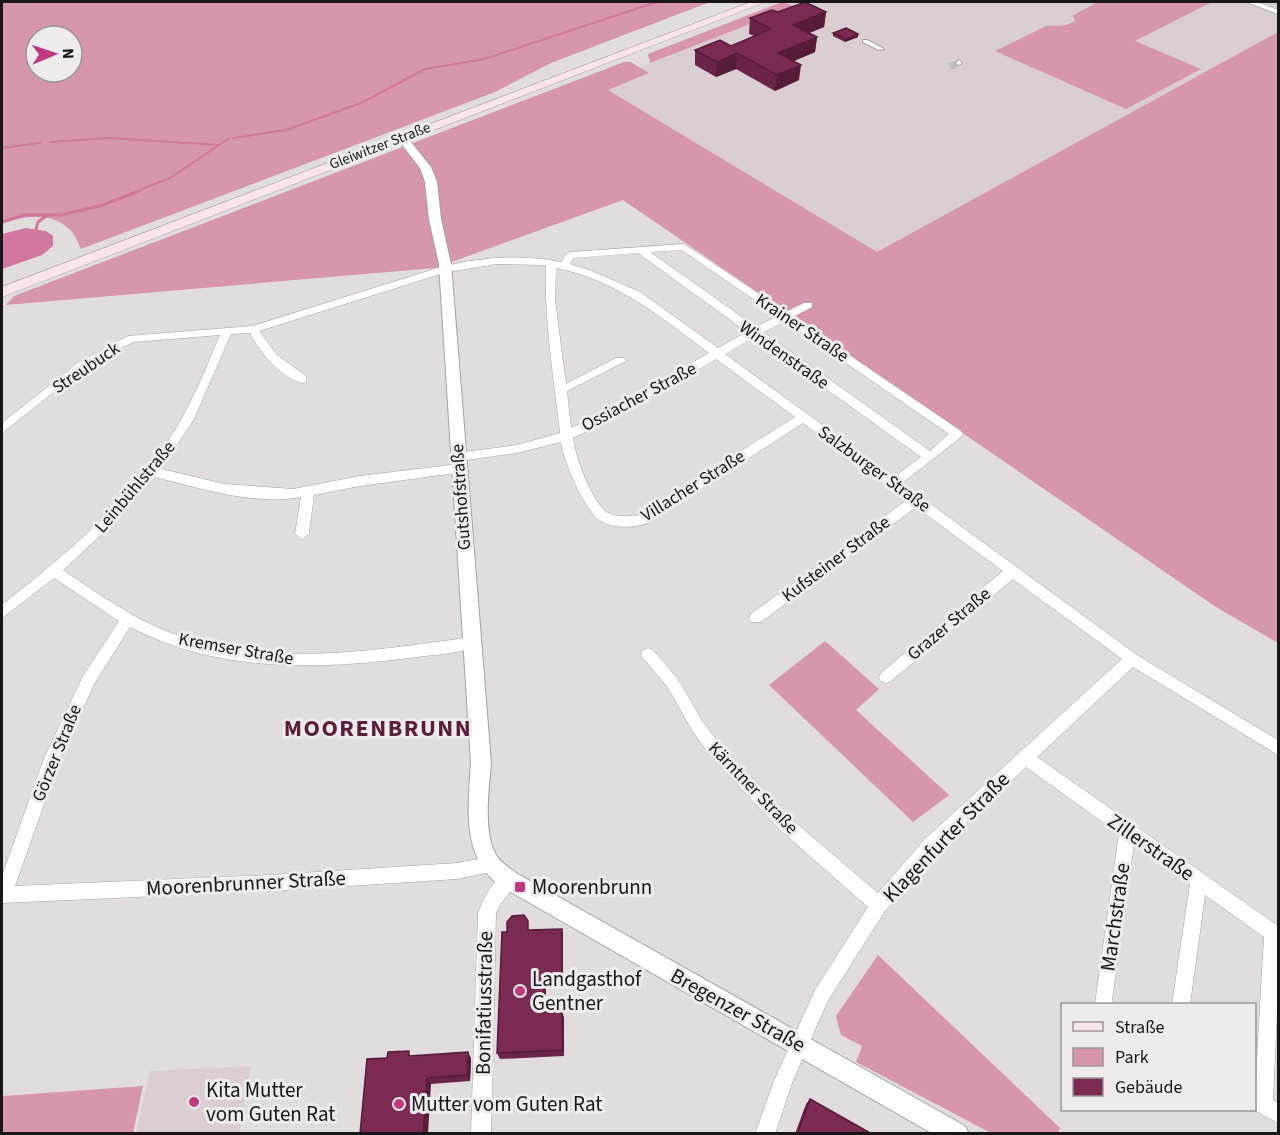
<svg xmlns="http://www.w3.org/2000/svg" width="1280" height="1135" font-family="'Source Sans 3',sans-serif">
<rect width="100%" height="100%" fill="#e1dddf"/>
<!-- built -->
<g fill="#daced3">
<polygon points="818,2 1098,2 1073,14 1076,21 1066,25 1046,26 996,51 1200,69 1135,41 1212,2 1278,2 1278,32 877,253 608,90 649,73 641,68 650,63 789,9 801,8"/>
<polygon points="251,1066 239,1133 136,1133 150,1071"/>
</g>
<!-- green -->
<g fill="#d696b0" fill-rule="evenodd">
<path d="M 2,2 L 710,2 L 551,63 L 495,92 L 81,249 C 78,243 75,234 69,229 C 51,211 23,216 2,224 ZM 36,36 L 72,36 L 72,72 L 36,72 Z"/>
<polygon points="782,2 801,8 789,9 650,63 648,54"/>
<polygon points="1098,2 1212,2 1135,41 1201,69 1126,109 995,51 1046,26 1066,25 1075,21 1073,15"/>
<polygon points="1278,32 1278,643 1216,607 623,200 435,268 6,305 14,296 624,62 631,62 649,73 608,90 877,252"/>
<polygon points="825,641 879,689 856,710 949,795 913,822 769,685"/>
<polygon points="878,955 1060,1128 1058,1133 991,1133 856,1062 862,1046 841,1035 836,1016"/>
<polygon points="143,1086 133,1133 2,1133 3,1096"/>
</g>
<!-- water -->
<polygon fill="#d0779e" points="26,228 46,231 53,236 53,246 42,255 2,269 2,234"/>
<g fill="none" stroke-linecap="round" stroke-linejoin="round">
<!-- stream-far1 -->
<g stroke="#d0779e" stroke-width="2">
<polyline points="233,138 286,130 361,103 425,69 484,59 657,2"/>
<polyline points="50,142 110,138 219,145"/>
<polyline points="2,148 40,143"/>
<polyline points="135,192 170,178 228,139"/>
</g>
<!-- stream -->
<g stroke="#d0779e" stroke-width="3">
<polyline points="2,222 24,215 61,215 103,205 139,191"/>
<polyline points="36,229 38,222 46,216"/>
</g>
<!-- pedestrian-tunnel -->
<polyline stroke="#c3bfc1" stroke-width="7" stroke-dasharray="7 3" stroke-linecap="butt" points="950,67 959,63"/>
<defs>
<g id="pedestrian">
<polygon points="863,40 867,40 884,49 879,50 863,42"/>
<polygon points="959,60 962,63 959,65 956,63"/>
</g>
<g id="minor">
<polygon points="1247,2 1257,2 1278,10 1278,14"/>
<path d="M 684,244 L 786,312 L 804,303 L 812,303 L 812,307 L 793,317 L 961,431 L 963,434 L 961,437 L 902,483 L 1137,655 L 1278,740 L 1278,755 L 1133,667 L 1037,757 L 1278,926 L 1278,992 L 1273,1100 L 1278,1103 L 1278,1123 L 1254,1110 L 1264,937 L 1205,895 L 1190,1004 L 1172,1004 L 1190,884 L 1134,844 L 1112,1000 L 1114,1004 L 1095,1004 L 1119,834 L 1026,767 L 938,850 L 885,911 L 827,1002 L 792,1083 L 775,1134 L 755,1134 L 774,1081 L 815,990 L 868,907 L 778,828 L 710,755 L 693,732 L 667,686 L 643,658 L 641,654 L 643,650 L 648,648 L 653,650 L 677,678 L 703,722 L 720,745 L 790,818 L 878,893 L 926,838 L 1122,659 L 1013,579 L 891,681 L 886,683 L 881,681 L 879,677 L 881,673 L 1003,571 L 916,507 L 761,622 L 751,622 L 749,618 L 751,614 L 907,500 L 803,423 L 648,523 C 634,528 614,529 601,521 C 585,512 563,460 561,442 L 517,453 L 458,461 L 454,460 L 452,457 L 454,454 L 458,453 L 517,445 L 560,433 C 554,378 544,322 546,266 L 544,265 L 497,264 L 447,272 L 259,331 L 277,355 L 306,376 L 306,382 L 302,383 C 279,376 261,353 250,333 L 231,334 L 194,419 L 161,469 L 225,484 L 293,489 L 360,476 L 459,464 L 465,469 L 463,472 L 360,486 L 314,495 L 309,534 L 302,539 L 295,534 L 301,497 C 256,506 199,488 155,477 L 119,518 L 63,570 C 95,591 126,614 161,629 C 259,670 371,651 472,637 L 477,639 L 479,643 L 477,647 C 456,654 431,655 409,658 C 315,670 216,672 130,627 L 94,684 L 61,756 L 15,886 L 270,875 L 457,863 L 490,857 L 496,859 L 498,865 L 496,871 L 457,879 L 270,891 L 2,903 L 2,876 L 45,756 L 83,676 L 119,621 L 54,578 L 2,618 L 2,605 C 66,554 131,501 175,430 C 193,401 206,368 220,335 L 134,342 L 121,348 L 68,381 L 2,433 L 2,423 L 78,363 L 128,336 L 252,326 L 441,267 C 481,257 521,254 561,262 L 567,253 L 571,252 ZM 682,250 L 778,316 L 756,327 L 650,252 ZM 638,253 L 747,332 L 718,348 L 640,292 L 592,271 L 570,264 L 574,258 ZM 556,268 C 617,280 661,317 709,353 L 604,413 L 571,428 L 567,391 L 626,361 L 624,358 L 616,358 L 566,384 L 555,300 ZM 785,321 L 949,434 L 930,451 L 763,332 ZM 754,337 L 921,457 L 894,477 L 725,354 ZM 716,359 L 795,417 L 640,515 C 630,516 618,518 608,513 C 592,503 575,456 573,438 L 612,419 Z"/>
<path d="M 509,872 L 515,874 L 517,880 C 512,893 501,900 496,913 L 491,1134 L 471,1134 L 478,913 C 485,897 492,879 509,872 Z"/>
</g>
<path id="tertiary" d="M 402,135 L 406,136 L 431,167 L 437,182 L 441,219 L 451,264 L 491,763 C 489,789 482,836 498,858 C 503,864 510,868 516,873 L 965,1126 L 969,1134 L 933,1134 L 502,887 C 461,859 468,807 471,763 L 439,264 L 429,219 L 425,182 L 420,168 L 397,138 Z"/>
<polygon id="secondary" points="751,2 765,2 2,297 2,287"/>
</defs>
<!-- pedestrian casing -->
<use href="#pedestrian" stroke="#a5a1a3" stroke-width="2"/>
<!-- minor casing -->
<use href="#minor" stroke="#a5a1a3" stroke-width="1"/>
<!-- tertiary casing -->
<use href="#tertiary" stroke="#a5a1a3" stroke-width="2"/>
<!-- secondary casing -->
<use href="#secondary" stroke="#a5a1a3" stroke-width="1"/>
<!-- pedestrian -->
<use href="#pedestrian" fill="#fff" fill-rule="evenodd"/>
<!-- minor -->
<use href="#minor" fill="#fff" fill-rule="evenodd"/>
<!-- tertiary -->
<use href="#tertiary" fill="#fff" fill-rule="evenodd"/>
<!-- secondary -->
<use href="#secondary" fill="#fde3ee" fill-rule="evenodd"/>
</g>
<!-- wall -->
<g fill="#6a2447">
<polygon points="778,12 826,12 824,27 809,33 817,37 815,52 794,61 799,80 775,91 736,69 716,77 695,65 695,50 731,46 754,36 749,34 750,18"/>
<polygon points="833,33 858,34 858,37 845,42 833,36"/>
<polygon points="562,929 563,937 563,985 546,986 546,1013 562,1012 564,1018 564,1056 500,1059 497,1053 507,932 530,930"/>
<polygon points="413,1056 471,1058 470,1081 431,1084 367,1059"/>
<polygon points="810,1099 872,1134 795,1134 806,1104"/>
</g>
<!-- shaded-wall -->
<g fill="#561d39">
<polygon points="826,12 824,27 792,40 793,25"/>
<polygon points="858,34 858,37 845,42 846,39"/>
<polygon points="817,37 815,52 777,68 778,53"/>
<polygon points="737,53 736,69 716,77 717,62"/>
<polygon points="801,65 799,80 775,91 777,75"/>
<polygon points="562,929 563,937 563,985 562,978"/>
<polygon points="544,978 546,986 546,1019 544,1013"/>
<polygon points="562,1012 564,1018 564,1056 563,1050"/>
<polygon points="468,1052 471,1058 470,1081 467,1075"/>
<polygon points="427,1078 431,1084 428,1134 423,1134"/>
</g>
<!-- building -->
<g fill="#7b2a52" stroke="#561d39" stroke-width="1.5">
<polygon points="805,2 826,12 793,25 817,37 778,53 801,65 777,75 737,53 717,62 695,50 720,40 731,46 771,29 750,18 772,10 778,12"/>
<polygon points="846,28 858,34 846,39 833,33"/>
<polygon points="524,915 528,921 528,930 562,929 562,978 544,978 544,1013 562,1012 563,1050 497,1053 502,932 507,932 507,922 512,916"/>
<polygon points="409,1051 409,1056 468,1052 467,1075 427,1078 423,1134 360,1134 367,1059 387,1058 388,1052"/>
<polygon points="810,1099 872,1134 797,1134"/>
</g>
<!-- markers -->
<g fill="#be397d" stroke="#eeebec" stroke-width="2">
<rect x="514" y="881" width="12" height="12" rx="3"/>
<circle cx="520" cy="991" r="6"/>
<circle cx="194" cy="1102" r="6"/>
<circle cx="399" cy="1104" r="6"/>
</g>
<g text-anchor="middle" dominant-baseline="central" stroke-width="6" stroke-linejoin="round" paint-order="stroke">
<!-- far-street labels -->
<g font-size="15" fill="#181617" stroke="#eeebec">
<text transform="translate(380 146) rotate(-21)">Gleiwitzer Straße</text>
</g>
<!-- street labels -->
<g font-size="18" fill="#181617" stroke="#eeebec">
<text transform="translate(802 328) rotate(34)">Krainer Straße</text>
<text transform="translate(784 355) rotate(35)">Windenstraße</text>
<text transform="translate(86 368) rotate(-34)">Streubuck</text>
<text transform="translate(639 397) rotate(-28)">Ossiacher Straße</text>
<text transform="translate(874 469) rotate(36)">Salzburger Straße</text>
<text transform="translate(693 486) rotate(-32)">Villacher Straße</text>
<text transform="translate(135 487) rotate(-50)">Leinbühlstraße</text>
<text transform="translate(461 497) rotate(-94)">Gutshofstraße</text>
<text transform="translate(836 559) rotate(-37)">Kufsteiner Straße</text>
<text transform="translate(949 624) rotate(-40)">Grazer Straße</text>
<text transform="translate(236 649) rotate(10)">Kremser Straße</text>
<text transform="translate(57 753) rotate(-68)">Görzer Straße</text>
<text transform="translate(753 788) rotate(46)">Kärntner Straße</text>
</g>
<!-- near-street labels -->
<g font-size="21" fill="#181617" stroke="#eeebec">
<text transform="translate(946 837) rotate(-46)">Klagenfurter Straße</text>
<text transform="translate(1151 847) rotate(35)">Zillerstraße</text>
<text transform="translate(246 883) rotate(-3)">Moorenbrunner Straße</text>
<text transform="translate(1115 917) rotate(-82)">Marchstraße</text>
<text transform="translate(484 1003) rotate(-89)">Bonifatiusstraße</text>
<text transform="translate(738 1010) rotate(29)">Bregenzer Straße</text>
</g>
<!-- near-poi labels -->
<g font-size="21" fill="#181617" stroke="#eeebec" text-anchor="start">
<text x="532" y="887">Moorenbrunn</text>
<text x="532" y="979">Landgasthof<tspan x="532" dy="24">Gentner</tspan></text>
<text x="206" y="1090">Kita Mutter<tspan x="206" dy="24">vom Guten Rat</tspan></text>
<text x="411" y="1104">Mutter vom Guten Rat</text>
</g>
<!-- district labels -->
<g font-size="24" font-weight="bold" letter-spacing="1.5" fill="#5c1c3b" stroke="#eeebec">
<text x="378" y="728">MOORENBRUNN</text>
</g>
</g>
<!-- border -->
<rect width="1280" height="1135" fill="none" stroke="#181617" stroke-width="6"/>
<!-- legend -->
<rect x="1061" y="1003" width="195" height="108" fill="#eeebec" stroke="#989697" stroke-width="1.5"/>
<rect x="1073" y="1022" width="30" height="9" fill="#fde3ee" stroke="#989697" stroke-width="1.5"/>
<text x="1115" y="1033" font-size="18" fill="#181617">Straße</text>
<rect x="1073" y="1048" width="30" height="18" fill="#d696b0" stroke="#989697" stroke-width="1.5"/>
<text x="1115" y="1063" font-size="18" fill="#181617">Park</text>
<rect x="1073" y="1078" width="30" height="18" fill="#7b2a52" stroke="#989697" stroke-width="1.5"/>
<text x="1115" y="1093" font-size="18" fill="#181617">Gebäude</text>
<!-- north arrow -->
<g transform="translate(54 54) rotate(88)"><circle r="28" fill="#eeebec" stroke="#989697" stroke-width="1.5"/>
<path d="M0-4.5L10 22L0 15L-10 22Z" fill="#be397d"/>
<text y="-9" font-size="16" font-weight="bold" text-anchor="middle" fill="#181617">N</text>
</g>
</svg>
